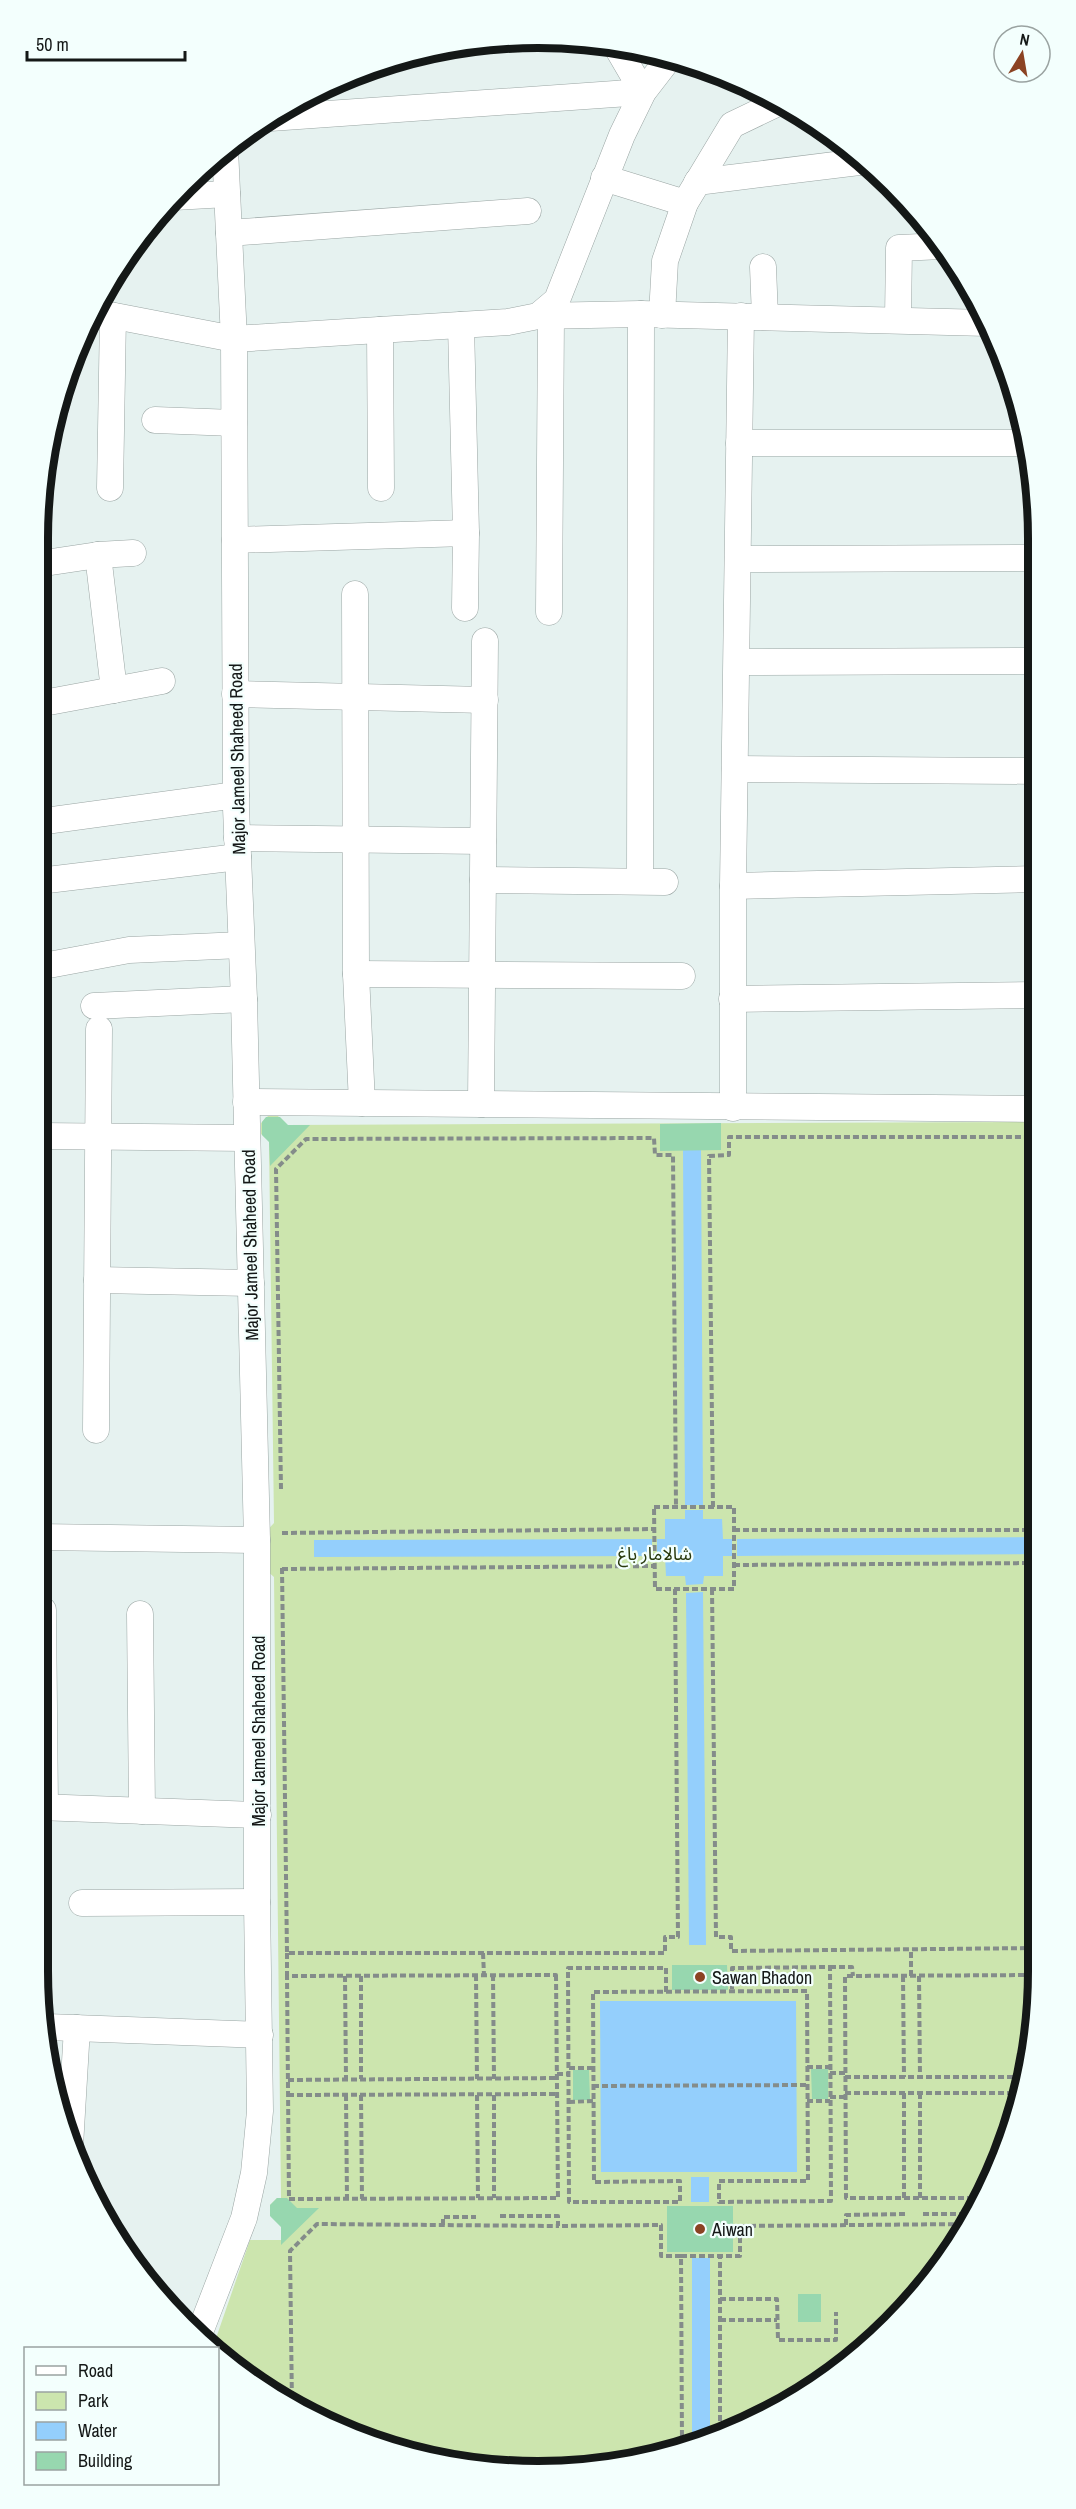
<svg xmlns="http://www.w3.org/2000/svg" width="1076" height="2509" font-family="'Archivo Narrow','Noto Sans Arabic',sans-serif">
<rect width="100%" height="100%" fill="#e6f2f0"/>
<!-- green -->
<polygon fill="#cce5ae" points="268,1116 278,1116 286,1125 1036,1122 1038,1971 1012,2132 972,2221 915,2301 789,2404 635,2462 538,2471 441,2462 288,2405 214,2344 250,2240 281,2240 281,2223 270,2205 277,2198 281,2198 274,1577 260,1565 261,1537 274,1523 269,1141 261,1134 261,1123"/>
<!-- water -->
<g fill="#94cffc">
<polygon points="683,1150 701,1150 703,1505 685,1505"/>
<polygon points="685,1510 703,1510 703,1519 722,1519 723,1539 732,1539 732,1556 723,1556 723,1576 704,1576 703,1584 686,1585 685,1576 666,1576 665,1556 657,1556 657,1539 665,1539 665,1519 685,1519"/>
<polygon points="1037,1537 1037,1554 737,1556 737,1539"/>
<polygon points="652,1539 652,1556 314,1557 314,1540"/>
<polygon points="703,1592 706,1945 689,1945 686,1593"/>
<polygon points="600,2001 796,2001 797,2172 601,2172"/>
<rect x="691" y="2177" width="18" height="25"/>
<polygon points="692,2258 710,2258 710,2434 692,2440"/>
</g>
<!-- building -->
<g fill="#97d7af">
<polygon points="266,1117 280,1117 288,1125 310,1125 270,1166 269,1142 262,1135 262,1122"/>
<polygon points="721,1123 721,1150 660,1151 660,1124"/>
<polygon points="672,1965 727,1965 728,1990 672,1990"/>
<polygon points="811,2069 828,2069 828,2099 812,2099"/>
<polygon points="573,2070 589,2070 590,2100 573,2100"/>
<polygon points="277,2198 287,2198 297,2208 319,2208 281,2245 281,2227 270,2216 270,2205"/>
<rect x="667" y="2206" width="66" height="46"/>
<rect x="798" y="2294" width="23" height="28"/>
</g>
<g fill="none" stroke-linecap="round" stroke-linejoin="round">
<defs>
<g id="minor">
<polyline points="270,118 643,92 615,44"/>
<polyline points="604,178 685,203"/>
<polyline points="697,182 859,162"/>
<polyline points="174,197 227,194"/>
<polyline points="229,233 528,211"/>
<polyline points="763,267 765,317"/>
<polyline points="94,312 234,339 508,322 538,316 557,300 622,135 643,92 670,57"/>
<polyline points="662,315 665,261 685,203 732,125 778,103"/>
<polyline points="538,316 641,314 987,323"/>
<polyline points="898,319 899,248 942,246"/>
<polyline points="461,325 466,533"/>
<polyline points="380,330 381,488"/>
<polyline points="155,420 234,423"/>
<polyline points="739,443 1026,443"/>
<polyline points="110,488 113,316"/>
<polyline points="235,540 466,533 465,608"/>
<polyline points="738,559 1034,558"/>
<polyline points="38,564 98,555"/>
<polyline points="355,594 356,974 362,1103"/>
<polyline points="549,612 551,315"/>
<polyline points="737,662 1035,661"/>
<polyline points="114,690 98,555 133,553"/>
<polyline points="235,694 485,700"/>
<polyline points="38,704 162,681"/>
<polyline points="735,769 1035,771"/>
<polyline points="38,822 236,795"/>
<polyline points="237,838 483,841"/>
<polyline points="483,880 665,882"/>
<polyline points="39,881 238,857"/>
<polyline points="640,881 641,314"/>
<polyline points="733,886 1035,879"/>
<polyline points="38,967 129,950 241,945"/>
<polyline points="356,974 682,976"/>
<polyline points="732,999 1036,995"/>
<polyline points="94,1006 244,999"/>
<polyline points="246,1102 1036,1109"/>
<polyline points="481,1104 485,641"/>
<polyline points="733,1108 733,886 741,316"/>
<polyline points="41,1136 247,1138"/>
<polyline points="97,1280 251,1283"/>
<polyline points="96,1430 99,1029"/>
<polyline points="38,1537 257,1540"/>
<polyline points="43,1610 45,1807"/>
<polyline points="140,1614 142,1811"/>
<polyline points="38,1807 258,1815"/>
<polyline points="82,1903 257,1902"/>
<polyline points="47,2027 260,2035"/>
<polyline points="70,2146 77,2028"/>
<polyline points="200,2332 244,2218 254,2173 260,2111 257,1902 257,1540 244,999 236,808 234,339 225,149"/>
</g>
</defs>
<!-- minor casing -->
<use href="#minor" stroke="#9aa5a3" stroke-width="27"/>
<!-- path -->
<g stroke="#848c8a" stroke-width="4" stroke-dasharray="6 3" stroke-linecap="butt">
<polyline points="281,1489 276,1169 306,1139 654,1138 655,1155 673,1155 676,1507"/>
<polygon points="654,1507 734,1507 734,1589 655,1589"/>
<polyline points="713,1507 709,1156 729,1155 729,1137 1036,1137"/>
<polyline points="734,1530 1037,1530"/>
<polyline points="282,1533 654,1529"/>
<polyline points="734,1565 1037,1563"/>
<polyline points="282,1568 287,1953 665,1953 665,1937 678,1937 675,1589"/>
<polyline points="282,1569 655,1566"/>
<polyline points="712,1589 716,1937 731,1937 731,1951 1038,1948"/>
<polyline points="287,1953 287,1976"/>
<polyline points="483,1953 484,1975"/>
<polyline points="830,1967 852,1967 853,1976"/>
<polyline points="476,1975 477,2079"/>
<polyline points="493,1975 494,2079"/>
<polygon points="556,1975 558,2198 289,2199 287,1976"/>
<polyline points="1033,1975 1033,2001"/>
<polyline points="345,1976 346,2079"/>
<polyline points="361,1976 361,2079"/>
<polyline points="903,1976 904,2077"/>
<polyline points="911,1976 911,1950"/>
<polyline points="919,1976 920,2077"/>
<polyline points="666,1992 666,1968 568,1968 569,2202 680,2202 680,2181 594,2182 593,1992 807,1991 808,2181 719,2181 719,2202 831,2201 830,1967 732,1968 732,1991"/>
<polyline points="807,2067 830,2067"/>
<polyline points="569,2068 593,2068"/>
<polyline points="830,2073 845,2073"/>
<polyline points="557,2074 569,2074"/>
<polyline points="845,2077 1021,2077"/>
<polyline points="288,2080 557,2078"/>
<polyline points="593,2086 807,2085"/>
<polyline points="845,2093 1018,2093"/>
<polyline points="904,2093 904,2198"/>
<polyline points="920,2093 920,2198"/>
<polyline points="288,2095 557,2094"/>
<polyline points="346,2095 347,2199"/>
<polyline points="361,2095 362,2199"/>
<polyline points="477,2095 478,2198"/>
<polyline points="494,2095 494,2198"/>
<polyline points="830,2097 845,2097"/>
<polyline points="807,2101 830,2101"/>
<polyline points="569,2102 593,2101"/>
<polyline points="982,2198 846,2198 845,1976 1038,1975"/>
<polyline points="923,2214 962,2214 962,2224"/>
<polyline points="500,2216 558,2216 558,2226 661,2225 661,2256 681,2256 682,2444"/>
<polyline points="443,2225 443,2217 476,2217"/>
<polyline points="846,2225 846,2215 906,2214"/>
<polyline points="681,2256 720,2256"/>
<polyline points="720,2299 777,2299 778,2340 836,2340 836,2312"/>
<polyline points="720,2320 777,2320"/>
<polyline points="292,2406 290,2251 317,2224 558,2226"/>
<polyline points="720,2430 720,2256 740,2256 740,2226 970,2224"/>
</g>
<!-- minor -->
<use href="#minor" stroke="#fff" stroke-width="26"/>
</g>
<!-- markers -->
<g fill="#8b4323" stroke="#f3fffd" stroke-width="2">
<circle cx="700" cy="1977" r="6"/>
<circle cx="700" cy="2229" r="6"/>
</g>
<g text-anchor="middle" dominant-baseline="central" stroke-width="4.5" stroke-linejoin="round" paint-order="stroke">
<!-- street labels -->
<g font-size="18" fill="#141817" stroke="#f3fffd">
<text transform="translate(237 759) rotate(-91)">Major Jameel Shaheed Road</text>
<text transform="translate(250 1245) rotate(-91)">Major Jameel Shaheed Road</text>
<text transform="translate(258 1731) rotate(-90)">Major Jameel Shaheed Road</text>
</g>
<!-- park labels -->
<g font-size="18" fill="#28390d" stroke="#f3fffd">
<text x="655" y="1553">شالامار باغ</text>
</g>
<!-- poi labels -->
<g font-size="18" fill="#141817" stroke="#f3fffd" text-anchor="start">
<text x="712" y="1977">Sawan Bhadon</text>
<text x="712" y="2229">Aiwan</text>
</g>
</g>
<!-- crop -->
<path d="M0 0H1076V2509H0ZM538 48H538A490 490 0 0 1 1028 538V1971A490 490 0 0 1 538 2461H538A490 490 0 0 1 48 1971V538A490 490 0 0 1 538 48Z" fill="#f3fffd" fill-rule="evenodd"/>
<path fill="none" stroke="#141817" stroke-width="8" d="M538 48H538A490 490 0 0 1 1028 538V1971A490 490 0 0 1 538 2461H538A490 490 0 0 1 48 1971V538A490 490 0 0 1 538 48Z"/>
<!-- legend -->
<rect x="24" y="2347" width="195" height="138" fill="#f3fffd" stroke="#9aa3a1" stroke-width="1.5"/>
<rect x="36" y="2366" width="30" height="9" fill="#ffffff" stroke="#9aa3a1" stroke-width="1.5"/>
<text x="78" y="2377" font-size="18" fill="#141817">Road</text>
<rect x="36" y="2392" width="30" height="18" fill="#cce5ae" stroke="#9aa3a1" stroke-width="1.5"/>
<text x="78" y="2407" font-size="18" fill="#141817">Park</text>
<rect x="36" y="2422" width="30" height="18" fill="#94cffc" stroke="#9aa3a1" stroke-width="1.5"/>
<text x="78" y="2437" font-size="18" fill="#141817">Water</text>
<rect x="36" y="2452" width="30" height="18" fill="#97d7af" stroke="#9aa3a1" stroke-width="1.5"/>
<text x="78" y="2467" font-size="18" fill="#141817">Building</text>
<!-- north arrow -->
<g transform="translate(1022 54) rotate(11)"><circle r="28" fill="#f3fffd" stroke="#9aa3a1" stroke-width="1.5"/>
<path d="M0-4.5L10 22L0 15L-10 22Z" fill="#8b4323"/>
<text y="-9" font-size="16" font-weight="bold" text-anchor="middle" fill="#141817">N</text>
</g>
<!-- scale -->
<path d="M27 51v9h158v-9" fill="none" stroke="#141817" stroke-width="3"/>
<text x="36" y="51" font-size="18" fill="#141817" stroke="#f3fffd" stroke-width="4.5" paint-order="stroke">50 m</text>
</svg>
